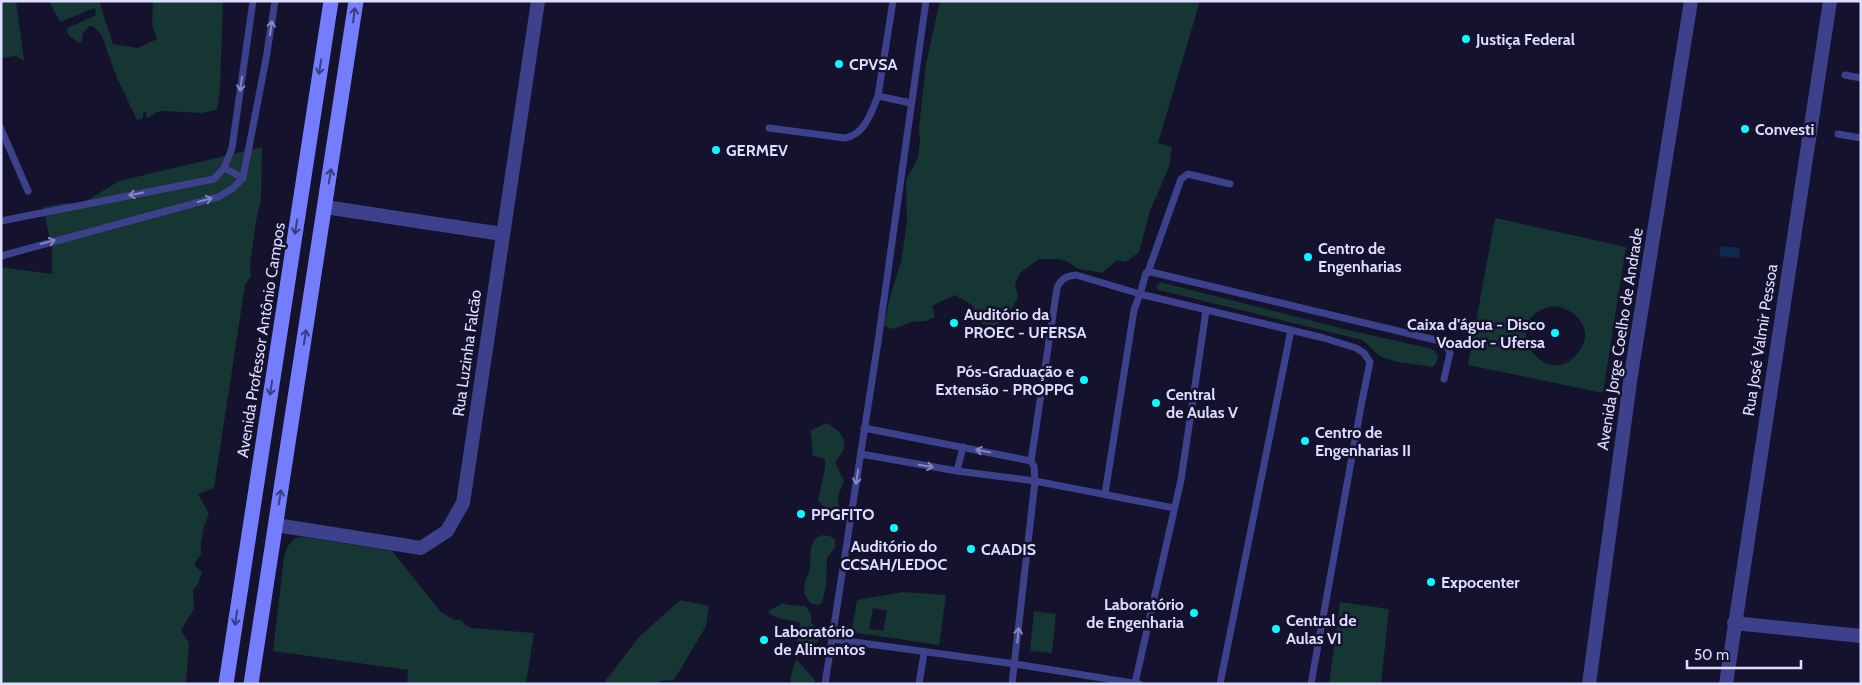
<svg xmlns="http://www.w3.org/2000/svg" width="1862" height="685" font-family="Cabin,sans-serif">
<rect width="100%" height="100%" fill="#14122c"/>
<!-- green -->
<g fill="#153632" fill-rule="evenodd">
<polygon points="2,1 16,1 24,60 15,56 1,58"/>
<polygon points="49,1 99,1 113,44 138,48 157,39 152,25 153,1 223,1 220,88 217,110 201,113 165,111 157,112 148,118 146,117 146,111 143,113 143,118 137,120 117,78 101,34 93,26 89,26 83,33 82,41 79,43 68,35 67,28 96,15 95,8 60,22"/>
<path d="M 940,1 L 1200,1 L 1158,143 L 1172,147 L 1169,167 L 1150,211 L 1139,252 L 1126,262 L 1117,260 L 1102,273 L 1079,269 L 1066,261 L 1057,259 L 1039,259 L 1020,273 L 1015,285 L 1018,297 C 1013,307 1006,322 995,325 C 991,325 986,324 982,324 L 972,305 L 955,295 L 932,306 L 935,317 L 926,321 L 912,322 L 893,329 L 884,326 L 890,296 L 901,262 L 907,221 L 906,180 L 918,158 L 920,141 L 919,128 L 926,63 Z"/>
<polygon points="262,147 261,199 256,221 250,265 251,276 245,285 214,488 198,494 209,514 204,526 201,542 201,554 194,565 202,572 198,584 193,590 194,609 181,630 189,643 186,684 1,684 1,267 52,274 52,249 43,207 65,203 80,205 119,181"/>
<path d="M 1495,218 L 1626,247 L 1603,393 L 1468,365 ZM 1552,306 C 1574,307 1595,328 1580,350 C 1549,397 1492,321 1552,306 Z"/>
<path d="M 1160,282 L 1344,329 L 1428,348 L 1435,351 L 1438,357 L 1435,365 L 1432,367 C 1418,364 1392,363 1380,356 C 1374,352 1369,344 1362,340 L 1159,290 L 1156,287 Z"/>
<path d="M 826,423 C 845,433 851,445 835,462 L 844,481 L 838,496 L 839,510 C 829,516 825,508 818,501 C 820,488 826,471 825,459 L 813,456 C 811,447 813,440 810,431 Z"/>
<polygon points="822,535 830,536 835,540 835,547 827,558 826,586 822,603 818,605 810,603 804,593 805,582 810,569 811,547 815,539"/>
<polygon points="304,537 392,551 441,612 454,620 462,620 465,625 472,628 534,633 526,684 407,684 408,670 273,651 284,557 287,547 295,538"/>
<path d="M 903,592 L 946,595 L 939,645 L 858,633 L 852,629 L 857,600 ZM 873,608 L 887,611 L 883,631 L 869,629 Z"/>
<polygon points="680,600 709,606 706,626 674,680 660,681 659,684 603,684 639,637"/>
<polygon points="1340,602 1389,609 1381,684 1329,684"/>
<path d="M 783,603 L 787,605 L 805,606 C 810,611 812,615 811,622 L 819,632 L 819,640 L 812,646 L 806,646 L 797,641 L 800,623 C 789,618 775,621 768,611 Z"/>
<polygon points="1034,611 1056,614 1052,653 1030,651"/>
<polygon points="796,659 815,680 815,684 791,684 790,679"/>
</g>
<!-- water -->
<polygon fill="#0d2b4f" points="1721,246 1740,248 1739,258 1719,256"/>
<g fill="none" stroke-linecap="round" stroke-linejoin="round">
<!-- lane -->
<g stroke="#3d418b" stroke-width="7">
<polyline points="1845,75 1861,78"/>
<polyline points="878,96 893,1"/>
<path d="M 769,128 L 845,138 C 865,134 871,113 878,96 L 911,103"/>
<polyline points="1,129 28,191"/>
<polyline points="1838,134 1861,138"/>
<polyline points="224,168 243,178"/>
<polyline points="1,221 214,179 224,168 232,148 253,1"/>
<polyline points="1,256 218,197 232,189 243,178 266,59 275,1"/>
<polyline points="1148,272 1181,179 1188,174 1230,184"/>
<polyline points="864,428 1031,461"/>
<polyline points="861,454 957,471 1035,481 1174,508"/>
<polyline points="957,471 963,447"/>
<polyline points="1105,494 1134,310 1140,294 1324,338 1356,348 1364,353 1370,362 1362,401 1311,684"/>
<polyline points="832,639 1015,664 1139,684"/>
<polyline points="1135,683 1181,480 1206,311"/>
<polyline points="825,684 878,342 926,1"/>
<polyline points="919,684 924,653"/>
<path d="M 1012,684 L 1035,481 L 1034,466 L 1031,461 L 1057,288 C 1061,279 1066,276 1076,275 L 1140,294 L 1146,273 L 1151,272 L 1440,341 L 1448,348 L 1450,353 L 1444,379"/>
<polyline points="1220,684 1291,330"/>
</g>
<!-- street -->
<g stroke="#3d418b" stroke-width="14">
<polyline points="325,207 502,234"/>
<polyline points="276,525 421,548 447,531 463,503 538,1"/>
<polyline points="1734,623 1861,636"/>
<polyline points="1589,684 1631,375 1691,1"/>
<polyline points="1726,684 1830,1"/>
</g>
<!-- secondary -->
<g stroke="#747dfe" stroke-width="15">
<polyline points="226,684 331,1"/>
<polyline points="251,684 356,1"/>
</g>
</g>
<!-- one-way arrows -->
<defs><path id="oneway-shaft" d="M-6 0H5M1.5-3L5.5 0L1.5 3" fill="none" stroke-width="1.6" stroke-linecap="round" stroke-linejoin="round" transform="scale(1.25)"/></defs>
<g stroke="#3a3d80">
<use href="#oneway-shaft" transform="translate(354 15) rotate(-83)"/>
<use href="#oneway-shaft" transform="translate(320 67) rotate(99)"/>
<use href="#oneway-shaft" transform="translate(330 176) rotate(-81)"/>
<use href="#oneway-shaft" transform="translate(296 227) rotate(99)"/>
<use href="#oneway-shaft" transform="translate(305 337) rotate(-81)"/>
<use href="#oneway-shaft" transform="translate(271 388) rotate(99)"/>
<use href="#oneway-shaft" transform="translate(280 497) rotate(-81)"/>
<use href="#oneway-shaft" transform="translate(236 618) rotate(99)"/>
</g>
<g stroke="#8587bf">
<use href="#oneway-shaft" transform="translate(271 28) rotate(-82)"/>
<use href="#oneway-shaft" transform="translate(241 84) rotate(98)"/>
<use href="#oneway-shaft" transform="translate(136 194) rotate(169)"/>
<use href="#oneway-shaft" transform="translate(205 200) rotate(-15)"/>
<use href="#oneway-shaft" transform="translate(48 242) rotate(-15)"/>
<use href="#oneway-shaft" transform="translate(983 451) rotate(-168)"/>
<use href="#oneway-shaft" transform="translate(926 466) rotate(10)"/>
<use href="#oneway-shaft" transform="translate(857 477) rotate(99)"/>
<use href="#oneway-shaft" transform="translate(1018 635) rotate(-84)"/>
</g>
<!-- markers -->
<g fill="#0afafe" stroke="#14122c" stroke-width="2">
<circle cx="1466" cy="39" r="5"/>
<circle cx="839" cy="64" r="5"/>
<circle cx="1745" cy="129" r="5"/>
<circle cx="716" cy="150" r="5"/>
<circle cx="1308" cy="257" r="5"/>
<circle cx="954" cy="323" r="5"/>
<circle cx="1555" cy="333" r="5"/>
<circle cx="1084" cy="380" r="5"/>
<circle cx="1156" cy="403" r="5"/>
<circle cx="1305" cy="441" r="5"/>
<circle cx="801" cy="514" r="5"/>
<circle cx="894" cy="528" r="5"/>
<circle cx="971" cy="549" r="5"/>
<circle cx="1431" cy="582" r="5"/>
<circle cx="1194" cy="613" r="5"/>
<circle cx="1276" cy="629" r="5"/>
<circle cx="764" cy="640" r="5"/>
</g>
<g text-anchor="middle" dominant-baseline="central" stroke-width="5" stroke-linejoin="round" paint-order="stroke">
<!-- poi labels -->
<g font-size="16" font-weight="bold" fill="#deddff" stroke="#14122c" text-anchor="start">
<text x="1476" y="39">Justiça Federal</text>
<text x="849" y="64">CPVSA</text>
<text x="1755" y="129">Convesti</text>
<text x="726" y="150">GERMEV</text>
<text x="1318" y="248">Centro de<tspan x="1318" dy="18">Engenharias</tspan></text>
<text x="964" y="314">Auditório da<tspan x="964" dy="18">PROEC - UFERSA</tspan></text>
<text x="1545" y="324" text-anchor="end">Caixa d'água - Disco<tspan x="1545" dy="18">Voador - Ufersa</tspan></text>
<text x="1074" y="371" text-anchor="end">Pós-Graduação e<tspan x="1074" dy="18">Extensão - PROPPG</tspan></text>
<text x="1166" y="394">Central<tspan x="1166" dy="18">de Aulas V</tspan></text>
<text x="1315" y="432">Centro de<tspan x="1315" dy="18">Engenharias II</tspan></text>
<text x="811" y="514">PPGFITO</text>
<text x="894" y="546" text-anchor="middle">Auditório do<tspan x="894" dy="18">CCSAH/LEDOC</tspan></text>
<text x="981" y="549">CAADIS</text>
<text x="1441" y="582">Expocenter</text>
<text x="1184" y="604" text-anchor="end">Laboratório<tspan x="1184" dy="18">de Engenharia</tspan></text>
<text x="1286" y="620">Central de<tspan x="1286" dy="18">Aulas VI</tspan></text>
<text x="774" y="631">Laboratório<tspan x="774" dy="18">de Alimentos</tspan></text>
</g>
<!-- street labels -->
<g font-size="16" fill="#deddff" stroke="#14122c">
<text transform="translate(1620 339) rotate(-81)">Avenida Jorge Coelho de Andrade</text>
<text transform="translate(261 340) rotate(-81)">Avenida Professor Antônio Campos</text>
<text transform="translate(1760 340) rotate(-81)">Rua José Valmir Pessoa</text>
<text transform="translate(467 353) rotate(-82)">Rua Luzinha Falcão</text>
</g>
</g>
<!-- border -->
<rect width="1862" height="685" fill="none" stroke="#deddff" stroke-width="5"/>
<!-- scale -->
<path d="M1687 660v8h114v-8" fill="none" stroke="#deddff" stroke-width="2.5"/>
<text x="1694" y="660" font-size="15" fill="#deddff" stroke="#14122c" stroke-width="4" paint-order="stroke">50 m</text>
</svg>
